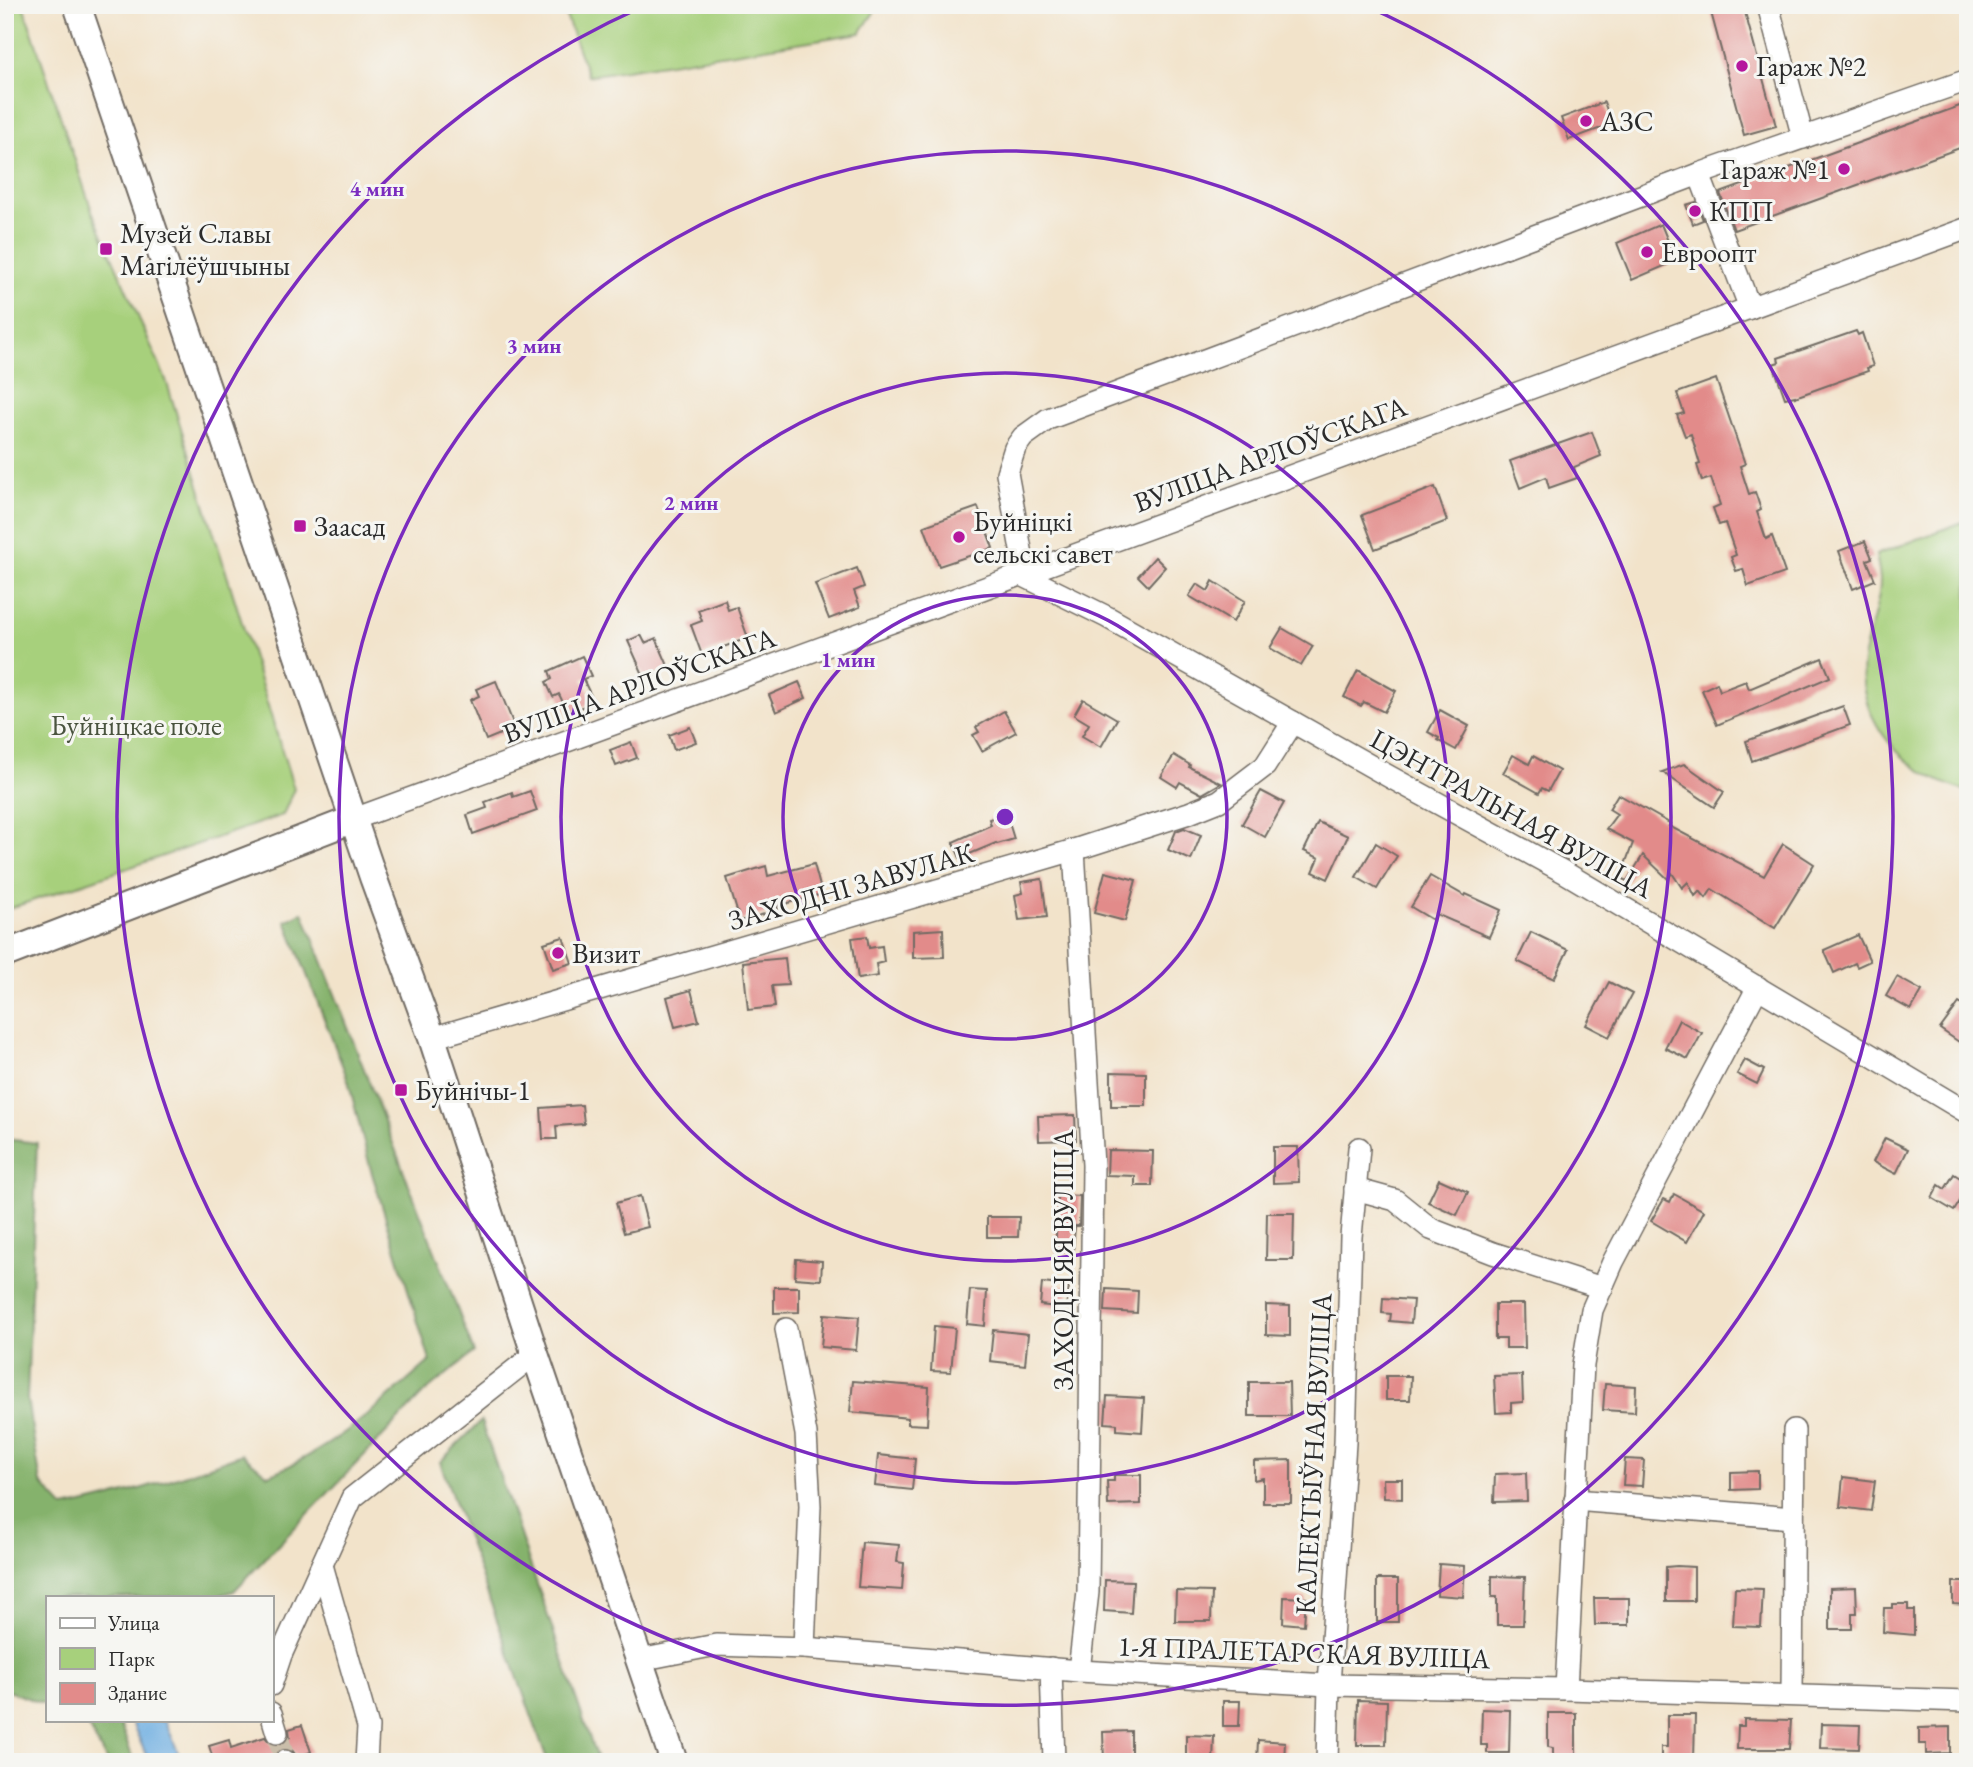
<svg xmlns="http://www.w3.org/2000/svg" width="1973" height="1767" font-family="'EB Garamond',serif">
<rect width="100%" height="100%" fill="#f6f6f2"/>
<filter id="ink" filterUnits="userSpaceOnUse"><feTurbulence type="fractalNoise" baseFrequency=".0143" numOctaves="2"/><feDisplacementMap in="SourceGraphic" scale="14" xChannelSelector="R" yChannelSelector="G"/><feConvolveMatrix kernelMatrix="1 2 1 2 8 2 1 2 1" color-interpolation-filters="sRGB"/></filter>
<filter id="wash" filterUnits="userSpaceOnUse"><feTurbulence type="fractalNoise" baseFrequency=".00686" numOctaves="4" result="noise"/><feDisplacementMap in="SourceGraphic" scale="28" xChannelSelector="R" yChannelSelector="G"/><feGaussianBlur stdDeviation="1.57" result="paint"/><feColorMatrix in="noise" values="0 0 0 0 0 0 0 0 0 0 0 0 0 0 0 0 0 1.4 0 .05"/><feComposite in="paint" operator="in"/></filter>
<g filter="url(#wash)">
<rect width="100%" height="100%" fill="#f2e3ca"/>
<!-- green -->
<g fill="#a7d07c" stroke="#697e54" stroke-width="2">
<polygon points="5,5 23,5 92,211 166,380 294,789 283,815 5,910"/>
<polygon points="562,5 879,5 860,33 588,76"/>
<path d="M 1968,520 L 1968,791 C 1909,778 1856,723 1863,661 C 1866,635 1880,607 1880,582 C 1880,573 1878,564 1876,555 Z"/>
</g>
<!-- forest -->
<g fill="#85b26c" stroke="#586e4c" stroke-width="2">
<path d="M 303,912 L 474,1352 L 424,1393 L 234,1591 L 215,1597 L 47,1597 L 47,1705 L 5,1690 L 5,1139 L 37,1143 L 27,1399 L 41,1483 L 64,1508 C 124,1496 184,1476 242,1454 L 268,1475 C 331,1451 380,1405 430,1361 L 370,1167 L 348,1080 L 286,921 Z"/>
<polygon points="481,1421 598,1762 548,1762 440,1462"/>
<polygon points="85,1720 119,1720 134,1762 107,1762"/>
</g>
<!-- water -->
<polygon fill="#6dade1" stroke="#4c6c86" stroke-width="2" points="131,1720 165,1720 182,1762 149,1762"/>
<g id="blocks">
<!-- building -->
<g fill="#e28b8a">
<polygon points="1709,5 1743,5 1776,126 1744,135"/>
<polygon points="1604,102 1612,124 1569,140 1561,118"/>
<polygon points="1968,103 1968,145 1734,230 1720,193"/>
<polygon points="1696,202 1703,220 1693,224 1686,205"/>
<polygon points="1661,224 1676,261 1632,280 1617,243"/>
<polygon points="1856,331 1858,335 1862,333 1873,366 1867,368 1868,371 1795,397 1795,396 1785,398 1773,364 1779,362 1778,358"/>
<polygon points="1716,379 1745,464 1740,466 1749,494 1755,492 1761,510 1757,512 1766,539 1772,536 1785,573 1748,586 1743,569 1736,571 1731,557 1736,555 1725,523 1719,525 1713,508 1720,505 1711,478 1702,481 1697,465 1700,464 1691,434 1685,436 1677,415 1684,413 1677,393"/>
<polygon points="1592,432 1601,456 1574,467 1577,478 1549,488 1546,477 1520,488 1510,461"/>
<polygon points="1435,487 1447,521 1375,549 1362,515"/>
<polygon points="978,507 993,548 939,566 924,526"/>
<polygon points="1865,541 1872,558 1867,560 1875,580 1853,589 1839,551"/>
<polygon points="1155,557 1165,567 1148,586 1138,576"/>
<polygon points="857,568 864,587 854,591 860,607 829,619 815,584"/>
<polygon points="1213,581 1245,601 1233,622 1189,596 1197,584 1208,591"/>
<polygon points="725,600 728,610 737,607 748,638 702,655 691,625 702,621 698,610"/>
<polygon points="1282,628 1313,646 1301,666 1270,648"/>
<polygon points="641,635 645,643 656,638 669,668 645,679 628,641"/>
<polygon points="582,656 591,676 583,679 594,702 568,713 559,694 553,697 546,682 552,679 549,671"/>
<polygon points="1822,658 1830,677 1717,725 1702,690 1717,683 1720,691 1746,681 1749,689"/>
<polygon points="1358,670 1396,691 1384,712 1364,702 1361,706 1344,697"/>
<polygon points="496,681 515,728 486,740 470,700 479,696 476,689"/>
<polygon points="799,682 806,698 776,712 769,695"/>
<polygon points="1083,699 1117,719 1101,747 1082,736 1089,724 1074,715"/>
<polygon points="1843,706 1850,725 1752,761 1746,741"/>
<polygon points="1440,710 1469,726 1456,750 1438,740 1439,738 1428,732"/>
<polygon points="1004,711 1016,732 982,751 973,735 979,732 976,727"/>
<polygon points="690,727 696,742 674,750 669,735"/>
<polygon points="631,742 637,758 616,766 610,750"/>
<polygon points="1174,755 1190,765 1189,767 1221,783 1202,794 1180,782 1177,787 1161,777"/>
<polygon points="1513,755 1529,764 1533,756 1559,771 1548,791 1542,788 1539,793 1503,773"/>
<polygon points="1684,764 1724,792 1714,807 1662,772"/>
<polygon points="530,791 537,811 473,834 467,815 487,808 485,802 512,792 513,797"/>
<polygon points="1261,791 1284,803 1265,837 1242,824"/>
<polygon points="1618,794 1671,824 1669,826 1764,876 1783,844 1814,864 1775,928 1712,889 1706,898 1700,891 1695,896 1688,882 1682,888 1672,873 1668,879 1643,855 1627,881 1620,878 1633,843 1606,829 1617,814 1609,809"/>
<polygon points="1006,813 1014,839 997,844 996,843 960,858 953,842 991,825 989,819"/>
<polygon points="1318,822 1348,836 1328,879 1313,872 1319,858 1304,851"/>
<polygon points="1184,828 1201,835 1191,860 1168,850 1176,831"/>
<polygon points="1376,843 1397,856 1377,889 1356,877"/>
<polygon points="814,864 822,894 777,906 778,910 740,921 727,878 766,866 768,876"/>
<polygon points="1105,872 1136,880 1125,921 1094,913"/>
<polygon points="1430,876 1465,896 1466,894 1501,910 1489,937 1436,914 1433,920 1411,907"/>
<polygon points="1042,879 1047,917 1019,920 1015,895 1023,893 1021,882"/>
<polygon points="943,929 944,957 913,958 913,931"/>
<polygon points="1531,932 1568,950 1554,979 1517,961"/>
<polygon points="1858,935 1870,961 1857,967 1855,963 1834,973 1824,950"/>
<polygon points="867,936 869,948 882,946 884,962 876,964 878,976 858,979 852,938"/>
<polygon points="563,937 572,963 553,969 544,943"/>
<polygon points="785,958 788,985 772,986 775,1007 748,1010 743,962"/>
<polygon points="1897,977 1922,991 1911,1010 1886,996"/>
<polygon points="1609,982 1632,994 1609,1037 1586,1025"/>
<polygon points="691,990 699,1021 675,1027 667,997"/>
<polygon points="1959,1003 1968,1009 1968,1030 1959,1042 1940,1029"/>
<polygon points="1679,1020 1702,1033 1688,1059 1665,1048"/>
<polygon points="1745,1060 1764,1070 1757,1084 1737,1074"/>
<polygon points="1111,1072 1146,1073 1146,1106 1111,1106"/>
<polygon points="582,1105 584,1124 556,1126 557,1139 543,1139 541,1108"/>
<polygon points="1075,1115 1076,1140 1039,1141 1038,1116"/>
<polygon points="1885,1138 1908,1149 1896,1174 1873,1162"/>
<polygon points="1273,1147 1298,1147 1299,1182 1273,1183"/>
<polygon points="1108,1150 1153,1151 1152,1186 1135,1186 1135,1176 1107,1175"/>
<polygon points="1954,1174 1968,1183 1968,1188 1954,1211 1932,1198 1939,1185 1945,1189"/>
<polygon points="1439,1179 1468,1192 1457,1215 1428,1202"/>
<polygon points="1674,1194 1704,1211 1687,1242 1651,1221 1664,1199 1670,1202"/>
<polygon points="1058,1195 1080,1196 1079,1226 1075,1226 1073,1252 1055,1252"/>
<polygon points="640,1196 648,1227 624,1233 616,1203"/>
<polygon points="1267,1213 1294,1213 1293,1260 1266,1260"/>
<polygon points="987,1217 1019,1217 1018,1237 987,1237"/>
<polygon points="796,1259 822,1261 821,1280 795,1278"/>
<polygon points="1042,1283 1069,1286 1066,1308 1040,1305"/>
<polygon points="774,1287 799,1287 799,1312 774,1313"/>
<polygon points="1106,1289 1138,1291 1137,1313 1105,1311"/>
<polygon points="970,1290 987,1291 985,1326 967,1324"/>
<polygon points="1383,1298 1413,1300 1411,1323 1390,1321 1391,1314 1382,1313"/>
<polygon points="1495,1304 1524,1304 1525,1348 1506,1348 1506,1339 1495,1339"/>
<polygon points="1266,1305 1290,1306 1290,1336 1266,1335"/>
<polygon points="824,1314 859,1317 856,1350 821,1347"/>
<polygon points="934,1326 955,1328 951,1372 931,1371"/>
<polygon points="993,1330 1028,1334 1025,1365 990,1361"/>
<polygon points="1522,1375 1523,1402 1511,1403 1511,1412 1496,1413 1494,1376"/>
<polygon points="1386,1376 1411,1376 1410,1400 1386,1400"/>
<polygon points="853,1381 929,1387 927,1425 908,1424 908,1418 850,1412"/>
<polygon points="1249,1382 1289,1382 1290,1416 1249,1416"/>
<polygon points="1605,1384 1636,1386 1635,1412 1603,1410"/>
<polygon points="1107,1396 1144,1398 1142,1432 1117,1430 1117,1424 1105,1423"/>
<polygon points="878,1455 915,1459 912,1490 875,1486"/>
<polygon points="1625,1459 1644,1460 1642,1486 1623,1485"/>
<polygon points="1291,1460 1291,1503 1263,1503 1263,1478 1254,1480 1254,1461"/>
<polygon points="1758,1471 1758,1489 1731,1490 1731,1472"/>
<polygon points="1526,1473 1527,1501 1494,1502 1495,1474"/>
<polygon points="1114,1475 1141,1475 1141,1504 1108,1505 1107,1481 1114,1481"/>
<polygon points="1843,1477 1875,1481 1871,1511 1840,1507"/>
<polygon points="1383,1479 1402,1479 1402,1499 1384,1498"/>
<polygon points="862,1542 899,1545 897,1562 904,1563 902,1590 858,1587"/>
<polygon points="1439,1564 1465,1566 1463,1597 1437,1595"/>
<polygon points="1677,1566 1694,1567 1694,1601 1666,1601 1666,1567"/>
<polygon points="1492,1576 1525,1577 1523,1625 1497,1625 1497,1597 1492,1597"/>
<rect x="1377" y="1579" width="21" height="43"/>
<polygon points="1105,1580 1133,1581 1131,1613 1104,1611"/>
<polygon points="1953,1582 1968,1582 1968,1605 1953,1604"/>
<polygon points="1856,1587 1857,1613 1852,1613 1852,1629 1830,1629 1830,1588"/>
<polygon points="1735,1588 1763,1589 1761,1627 1733,1626"/>
<polygon points="1176,1591 1212,1592 1211,1621 1175,1621"/>
<polygon points="1284,1597 1306,1598 1304,1625 1283,1623"/>
<polygon points="1594,1598 1629,1598 1629,1625 1595,1625"/>
<polygon points="1892,1604 1908,1604 1908,1610 1914,1610 1914,1635 1883,1632 1884,1608 1892,1608"/>
<polygon points="1358,1700 1387,1701 1386,1745 1357,1745"/>
<polygon points="1223,1701 1240,1701 1239,1726 1223,1726"/>
<polygon points="1482,1709 1510,1710 1509,1753 1487,1753 1487,1745 1481,1745"/>
<polygon points="1548,1713 1576,1713 1576,1759 1553,1759 1553,1748 1548,1747"/>
<polygon points="1667,1715 1695,1715 1694,1762 1661,1762 1661,1747 1667,1747"/>
<polygon points="1744,1719 1791,1720 1789,1749 1737,1749 1738,1726 1744,1726"/>
<polygon points="1821,1724 1860,1725 1859,1749 1820,1748"/>
<polygon points="302,1725 311,1752 297,1757 292,1750 284,1748 274,1754 272,1762 199,1762 199,1759 212,1755 209,1746 229,1740 231,1748 265,1737 273,1746 281,1745 290,1737 289,1729"/>
<polygon points="1950,1727 1950,1753 1926,1754 1926,1744 1919,1744 1919,1728"/>
<polygon points="1131,1731 1131,1762 1104,1762 1103,1732"/>
<polygon points="1186,1735 1214,1736 1213,1762 1186,1762"/>
<polygon points="1258,1740 1285,1742 1284,1762 1257,1762"/>
</g>
</g>
</g>
<g filter="url(#ink)">
<use href="#blocks" fill-opacity="0" stroke="#716b63" stroke-width="2"/>
<g fill="none" stroke-linecap="round" stroke-linejoin="round">
<!-- minor-tunnel -->
<polyline stroke="#cabeaa" stroke-width="21" stroke-dasharray="21 10" stroke-linecap="butt" points="277,1733 285,1761"/>
<defs>
<g id="minor">
<polyline points="1768,5 1803,138"/>
<polyline points="1699,174 1750,308"/>
<polyline points="1022,575 1022,555 1007,473 1015,448 1023,437 1048,419 1699,174 1968,80"/>
<polyline points="1022,575 1107,617 1390,777 1564,872 1968,1113"/>
<polyline points="354,819 1968,228"/>
<polyline points="1074,850 1093,1165 1088,1592 1079,1671"/>
<polyline points="432,1038 1074,850 1189,813 1219,801 1265,766 1293,722"/>
<polyline points="1355,1189 1395,1200 1431,1229 1493,1253 1602,1288"/>
<polyline points="786,1329 806,1434 810,1506 804,1648"/>
<polyline points="1575,1500 1793,1518"/>
<polyline points="322,1565 368,1727 366,1762"/>
<polyline points="640,1660 716,1645 804,1648 1079,1671 1329,1685 1566,1689 1968,1701"/>
<polyline points="1051,1668 1054,1762"/>
<polyline points="271,1685 281,1655 352,1498 535,1354"/>
<polyline points="1566,1689 1583,1365 1592,1310 1613,1262 1758,987"/>
<polyline points="1792,1695 1794,1430"/>
<polyline points="271,1713 277,1733"/>
<polyline points="285,1761 285,1762"/>
<polyline points="1327,1762 1329,1685 1345,1443 1351,1237 1359,1148"/>
</g>
<g id="major">
<polyline points="77,5 373,877 432,1038 535,1354 674,1762"/>
<polyline points="5,954 354,819"/>
</g>
</defs>
<!-- minor casing -->
<use href="#minor" stroke="#716b63" stroke-width="24"/>
<!-- major casing -->
<use href="#major" stroke="#716b63" stroke-width="30"/>
<!-- minor -->
<use href="#minor" stroke="#fff" stroke-width="21"/>
<!-- major -->
<use href="#major" stroke="#fff" stroke-width="26"/>
</g>
</g>
<!-- distance rings -->
<g fill="none" stroke="#7b2cbf" stroke-width="3.5">
<circle cx="1005" cy="817" r="222"/>
<circle cx="1005" cy="817" r="444"/>
<circle cx="1005" cy="817" r="666"/>
<path d="M1366 6A888 888 0 1 1 644 6"/>
</g>
<!-- markers -->
<g fill="#b5179e" stroke="#f6f6f2" stroke-width="2.5">
<circle cx="1742" cy="66" r="7"/>
<circle cx="1586" cy="121" r="7"/>
<circle cx="1844" cy="169" r="7"/>
<circle cx="1695" cy="211" r="7"/>
<rect x="99" y="242" width="14" height="14" rx="3.5"/>
<circle cx="1647" cy="252" r="7"/>
<rect x="293" y="519" width="14" height="14" rx="3.5"/>
<circle cx="959" cy="537" r="7"/>
<circle cx="558" cy="953" r="7"/>
<rect x="394" y="1083" width="14" height="14" rx="3.5"/>
</g>
<g text-anchor="middle" dominant-baseline="central" stroke-width="6" stroke-linejoin="round" paint-order="stroke">
<!-- poi labels -->
<g font-size="28" fill="#2b2b2b" stroke="#f6f6f2" text-anchor="start">
<text x="1756" y="66">Гараж №2</text>
<text x="1600" y="121">АЗС</text>
<text x="1830" y="169" text-anchor="end">Гараж №1</text>
<text x="1709" y="211">КПП</text>
<text x="120" y="233">Музей Славы<tspan x="120" dy="32">Магілёўшчыны</tspan></text>
<text x="1661" y="252">Евроопт</text>
<text x="973" y="521">Буйніцкі<tspan x="973" dy="32">сельскі савет</tspan></text>
<text x="314" y="526">Заасад</text>
<text x="572" y="953">Визит</text>
<text x="415" y="1090">Буйнічы-1</text>
</g>
<!-- street labels -->
<g font-size="28" fill="#2b2b2b" stroke="#f6f6f2">
<text transform="translate(1270 454) rotate(-20)">ВУЛІЦА АРЛОЎСКАГА</text>
<text transform="translate(639 685) rotate(-20)">ВУЛІЦА АРЛОЎСКАГА</text>
<text transform="translate(1512 813) rotate(29)">ЦЭНТРАЛЬНАЯ ВУЛІЦА</text>
<text transform="translate(851 886) rotate(-16)">ЗАХОДНІ ЗАВУЛАК</text>
<text transform="translate(1063 1260) rotate(-90)">ЗАХОДНЯЯ ВУЛІЦА</text>
<text transform="translate(1313 1454) rotate(-87)">КАЛЕКТЫЎНАЯ ВУЛІЦА</text>
<text transform="translate(1304 1652) rotate(2)">1-Я ПРАЛЕТАРСКАЯ ВУЛІЦА</text>
</g>
<!-- park labels -->
<g font-size="28" fill="#4a543f" stroke="#f6f6f2">
<text x="136" y="725">Буйніцкае поле</text>
</g>
</g>
<circle cx="1005" cy="817" r="10" fill="#7b2cbf" stroke="#f6f6f2" stroke-width="3.5"/>
<g font-size="21" text-anchor="middle" font-weight="bold" fill="#7b2cbf" stroke="#f6f6f2" stroke-width="6" stroke-linejoin="round" paint-order="stroke">
<text x="377" y="196">4 мин</text>
<text x="534" y="353">3 мин</text>
<text x="691" y="510">2 мин</text>
<text x="848" y="667">1 мин</text>
</g>
<!-- margin -->
<rect width="1973" height="1767" fill="none" stroke="#f6f6f2" stroke-width="28"/>
<!-- legend -->
<rect x="46" y="1596" width="228" height="126" fill="#f6f6f2" stroke="#a5a5a2" stroke-width="2"/>
<rect x="60" y="1618" width="35" height="10" fill="#ffffff" stroke="#a5a5a2" stroke-width="2"/>
<text x="108" y="1630" font-size="21" fill="#2b2b2b">Улица</text>
<rect x="60" y="1648" width="35" height="21" fill="#a7d07c" stroke="#a5a5a2" stroke-width="2"/>
<text x="108" y="1666" font-size="21" fill="#2b2b2b">Парк</text>
<rect x="60" y="1683" width="35" height="21" fill="#e28b8a" stroke="#a5a5a2" stroke-width="2"/>
<text x="108" y="1700" font-size="21" fill="#2b2b2b">Здание</text>
</svg>
